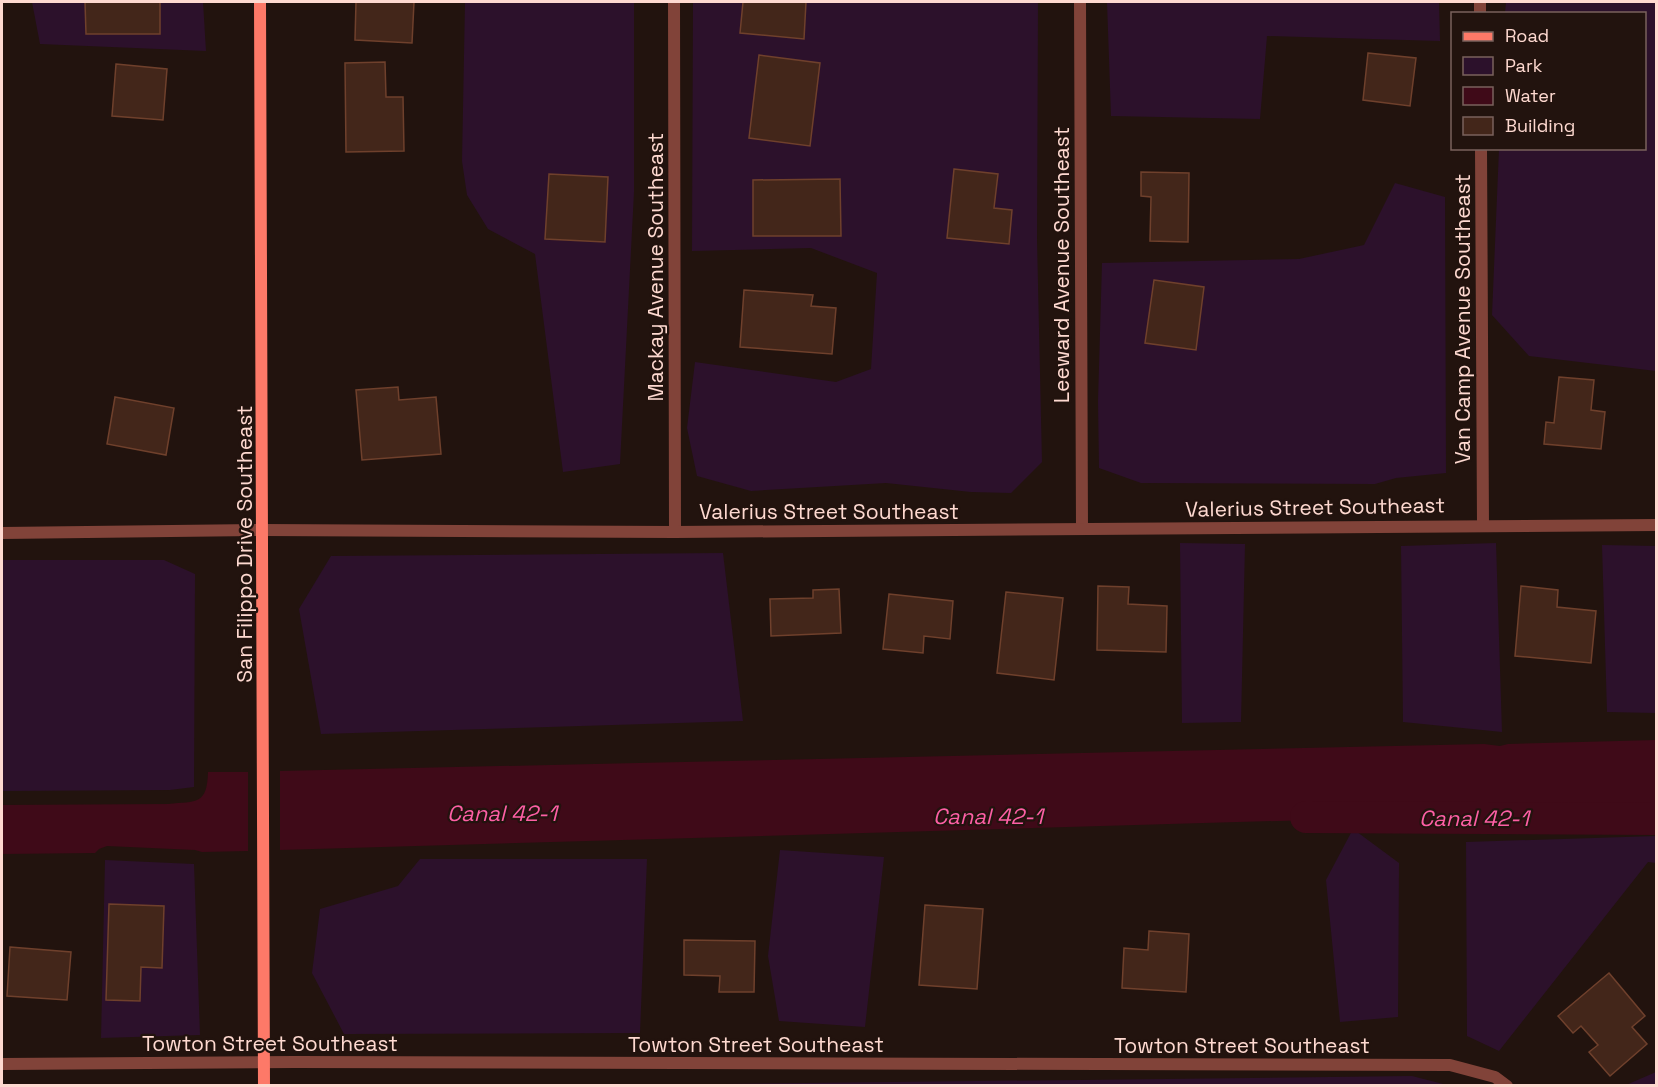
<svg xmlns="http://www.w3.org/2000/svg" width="1658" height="1087" font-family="'Space Grotesk',sans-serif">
<rect width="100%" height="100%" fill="#22130e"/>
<!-- green -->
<g fill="#2c112b">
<polygon points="32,2 203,2 206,51 40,44"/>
<polygon points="465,2 634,2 634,192 620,464 563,472 535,254 488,229 467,195 462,161"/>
<polygon points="693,2 1038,2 1037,240 1042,462 1011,493 971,492 886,483 751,491 697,476 687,428 695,362 836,382 871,369 877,273 811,248 692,251"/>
<polygon points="1107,2 1439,2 1440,41 1267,36 1260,119 1111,116"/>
<polygon points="1506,2 1656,2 1656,371 1529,356 1492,315 1499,149 1644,148 1644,14 1505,13"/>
<polygon points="1395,183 1445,197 1446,473 1396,478 1375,484 1141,483 1099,468 1098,401 1102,263 1299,259 1364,245"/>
<polygon points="1180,543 1245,544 1241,722 1182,723"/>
<polygon points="1496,543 1502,732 1403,722 1401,546"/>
<polygon points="1602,545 1656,546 1656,713 1607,712"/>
<polygon points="723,553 743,721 321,734 299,609 331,556"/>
<polygon points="2,560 164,560 195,574 194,787 170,790 2,791"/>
<polygon points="1353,829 1399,863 1398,1017 1340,1022 1326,880"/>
<polygon points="1656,836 1656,863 1648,862 1499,1051 1467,1036 1466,842"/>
<polygon points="780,850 884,857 865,1027 779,1021 768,956"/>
<polygon points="420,859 647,859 640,1033 344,1034 312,973 320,909 398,886"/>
<polygon points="105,860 194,864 200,1035 101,1038"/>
<polygon points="1656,1072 1656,1085 1626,1085"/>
<polygon points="1412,1076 1447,1085 644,1085"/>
</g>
<!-- water -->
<g fill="#3f0a18">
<polygon points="1656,740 1656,814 1363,818 1353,815 1345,819 280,850 280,771 1484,744 1500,746 1508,744"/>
<path d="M 208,772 L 248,772 L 248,851 L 202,852 L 195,850 L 107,846 L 99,849 L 95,853 L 2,854 L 2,805 L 168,804 C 197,801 207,805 208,772 Z"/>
</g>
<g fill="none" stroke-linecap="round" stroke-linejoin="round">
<!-- canal -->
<polyline stroke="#3f0a18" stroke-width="32" points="1306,817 1656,819"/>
</g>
<!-- building -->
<g fill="#43261a" stroke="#6f402c" stroke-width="1.5">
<polygon points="85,2 160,2 160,34 86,34"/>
<polygon points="356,2 414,2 412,43 355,40"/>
<polygon points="743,2 817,2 806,2 804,39 740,33"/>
<polygon points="1368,53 1416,58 1410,106 1363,100"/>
<polygon points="759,55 820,63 810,146 749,138"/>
<polygon points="385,62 386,97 403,97 404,151 346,152 345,63"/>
<polygon points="116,64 167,69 163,120 112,116"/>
<polygon points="954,169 998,174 994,208 1012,210 1009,244 947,238"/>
<polygon points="1141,172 1189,173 1188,242 1150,241 1151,197 1141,196"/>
<polygon points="549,174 608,177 605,242 545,239"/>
<polygon points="840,179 841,236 753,236 753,180"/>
<polygon points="1154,280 1204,287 1196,350 1145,343"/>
<polygon points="744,290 813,295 811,306 836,308 832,354 740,347"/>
<polygon points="1559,377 1594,380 1591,410 1605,412 1601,449 1544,444 1546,422 1554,423"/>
<polygon points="398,387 399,400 436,397 441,454 362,460 356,390"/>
<polygon points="115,397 174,408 166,455 107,444"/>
<polygon points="1098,586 1129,587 1128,604 1167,606 1166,652 1097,650"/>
<polygon points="1521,586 1558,590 1557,607 1596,611 1591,663 1515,656"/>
<polygon points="839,589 841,633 771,636 770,599 813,598 813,590"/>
<polygon points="1006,592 1063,598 1054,680 997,673"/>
<polygon points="889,594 953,601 950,639 924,636 923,653 883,649"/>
<polygon points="109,904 164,906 162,968 141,967 140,1001 106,1000"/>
<polygon points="925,905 983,909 977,989 919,985"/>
<polygon points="1149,931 1189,934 1186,992 1122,988 1124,948 1148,950"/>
<polygon points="684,940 755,941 754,992 719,992 720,976 684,975"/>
<polygon points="10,947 71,952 67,1000 7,996"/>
<polygon points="1609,973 1645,1016 1632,1027 1647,1044 1610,1076 1589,1052 1598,1045 1581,1026 1573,1033 1558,1016"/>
</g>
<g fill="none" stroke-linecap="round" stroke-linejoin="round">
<!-- street -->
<g stroke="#814339" stroke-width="12">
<polyline points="674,2 675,532"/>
<polyline points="1080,2 1082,529"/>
<polyline points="1480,2 1480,14"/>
<polyline points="1481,148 1483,525"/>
<polyline points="2,533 263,530 675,532 1656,525"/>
<polyline points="2,1064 295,1062 1450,1065 1495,1077 1507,1086"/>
</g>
<!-- secondary -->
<polyline stroke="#fd7968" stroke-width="12" points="260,2 264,1086"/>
</g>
<g text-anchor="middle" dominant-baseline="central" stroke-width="4.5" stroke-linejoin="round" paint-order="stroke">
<!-- street labels -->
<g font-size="21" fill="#fed9d0" stroke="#22130e">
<text transform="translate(1061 265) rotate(-90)">Leeward Avenue Southeast</text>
<text transform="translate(655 267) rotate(-90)">Mackay Avenue Southeast</text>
<text transform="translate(1462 319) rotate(-90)">Van Camp Avenue Southeast</text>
<text transform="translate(1315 507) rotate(-1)">Valerius Street Southeast</text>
<text x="829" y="511">Valerius Street Southeast</text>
<text transform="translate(244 544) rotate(-90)">San Filippo Drive Southeast</text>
<text x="270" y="1043">Towton Street Southeast</text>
<text x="756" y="1044">Towton Street Southeast</text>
<text x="1242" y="1045">Towton Street Southeast</text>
</g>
<!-- water labels -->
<g font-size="22" font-style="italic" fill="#fd5fa5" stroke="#22130e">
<text x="502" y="813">Canal 42-1</text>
<text x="988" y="816">Canal 42-1</text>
<text x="1474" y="818">Canal 42-1</text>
</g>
</g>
<!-- border -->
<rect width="1658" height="1087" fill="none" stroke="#fed9d0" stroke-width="6"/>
<!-- legend -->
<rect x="1451" y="12" width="195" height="138" fill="#22130e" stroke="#7a625c" stroke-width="1.5"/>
<rect x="1463" y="32" width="30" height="9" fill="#fd7968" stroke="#7a625c" stroke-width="1.5"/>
<text x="1505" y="42" font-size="18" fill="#fed9d0">Road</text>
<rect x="1463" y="57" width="30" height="18" fill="#2c112b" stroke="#7a625c" stroke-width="1.5"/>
<text x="1505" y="72" font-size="18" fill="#fed9d0">Park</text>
<rect x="1463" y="87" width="30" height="18" fill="#3f0a18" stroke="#7a625c" stroke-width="1.5"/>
<text x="1505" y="102" font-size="18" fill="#fed9d0">Water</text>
<rect x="1463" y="117" width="30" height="18" fill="#43261a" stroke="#7a625c" stroke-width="1.5"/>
<text x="1505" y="132" font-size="18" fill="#fed9d0">Building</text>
</svg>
